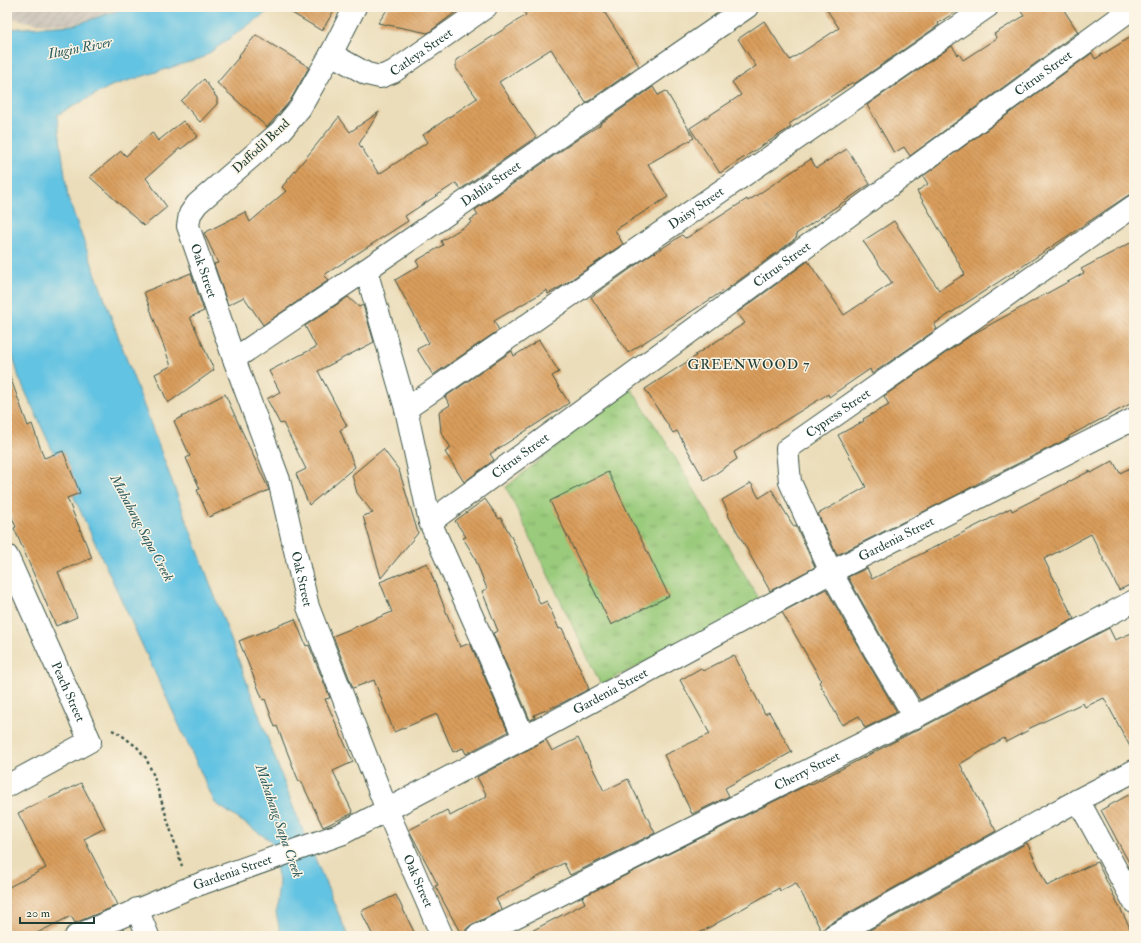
<svg xmlns="http://www.w3.org/2000/svg" width="1141" height="943" font-family="'IM FELL Double Pica',serif">
<defs>
<pattern id="industrial-furrows" width="10" height="10" patternUnits="userSpaceOnUse"><rect width="10" height="10" fill="#cbc3b8"/><path d="M-1 1l2-2M0 10L10 0M9 11l2-2" fill="none" stroke="#aea89f"/></pattern>
<pattern id="grass-tufts" width="24" height="20" patternUnits="userSpaceOnUse"><rect width="24" height="20" fill="#9acb7b"/><path d="M3 7l-1-3M5 7V3M7 7l1-3M15 17l-1-3M17 17v-4M19 17l1-3" fill="none" stroke="#7da666"/></pattern>
<pattern id="building-back-hatch" width="6" height="6" patternUnits="userSpaceOnUse"><rect width="6" height="6" fill="#d99d5c"/><path d="M-1 5l2 2M0 0l6 6M5-1l2 2" fill="none" stroke="#af814d"/></pattern>
</defs>
<rect width="100%" height="100%" fill="#fcf5e5"/>
<filter id="ink" filterUnits="userSpaceOnUse"><feTurbulence type="fractalNoise" baseFrequency=".025" numOctaves="2"/><feDisplacementMap in="SourceGraphic" scale="8" xChannelSelector="R" yChannelSelector="G"/><feConvolveMatrix kernelMatrix="1 2 1 2 8 2 1 2 1" color-interpolation-filters="sRGB"/></filter>
<filter id="wash" filterUnits="userSpaceOnUse"><feTurbulence type="fractalNoise" baseFrequency=".012" numOctaves="4" result="noise"/><feDisplacementMap in="SourceGraphic" scale="16" xChannelSelector="R" yChannelSelector="G"/><feGaussianBlur stdDeviation="0.9" result="paint"/><feColorMatrix in="noise" values="0 0 0 0 0 0 0 0 0 0 0 0 0 0 0 0 0 1.4 0 .05"/><feComposite in="paint" operator="in"/></filter>
<g filter="url(#wash)">
<rect width="100%" height="100%" fill="#ebddb9"/>
<!-- industrial -->
<polygon fill="url(#industrial-furrows)" points="7,7 126,7 114,13 71,24 34,23 7,17"/>
<!-- grass -->
<polygon fill="url(#grass-tufts)" stroke="#5c8458" points="630,387 667,444 761,602 601,685 506,487"/>
<!-- water -->
<polygon fill="#64c3e2" stroke="#42808b" points="129,7 274,7 202,58 111,86 57,115 68,198 128,363 294,809 348,936 281,936 276,912 279,881 271,841 215,803 19,378 7,334 7,29 74,25"/>
<g id="blocks">
<!-- building -->
<g fill="url(#building-back-hatch)">
<polygon points="282,7 336,7 322,31"/>
<polygon points="389,7 462,7 428,33 378,23"/>
<polygon points="521,7 601,7 639,66 586,103 551,49 499,82 536,137 461,189 456,183 405,216 408,221 324,275 329,280 263,325 244,297 228,305 214,264 218,263 204,233 245,212 250,222 286,191 282,187 339,117 350,132 379,112 359,144 379,174 428,142 423,135 477,98 456,68 456,60 526,15"/>
<polygon points="825,7 964,7 938,23 939,25 854,84 853,82 789,124 791,127 720,173 690,128 741,95 732,82 756,66 738,39 764,21 790,60 839,28"/>
<polygon points="1018,7 1062,7 1078,32 910,156 904,147 894,153 867,105 952,46 958,55 959,54 963,60 997,38 994,34 1024,16"/>
<polygon points="256,35 309,67 290,101 267,127 217,83 240,56 239,55"/>
<polygon points="1134,35 1134,194 1127,196 1020,268 934,324 937,329 872,374 870,369 829,397 828,394 734,452 737,459 705,481 677,431 673,433 645,389 696,356 695,355 745,323 737,313 808,261 844,315 892,283 863,241 894,221 939,290 965,274 917,191 928,184 923,176 1092,53 1095,59"/>
<polygon points="204,79 217,98 217,104 200,122 181,101"/>
<polygon points="653,87 658,95 666,91 694,138 648,164 668,197 615,230 623,244 562,286 548,294 547,290 494,321 499,330 433,375 417,349 429,343 395,280 419,266 416,261 443,245 441,241 472,222 470,220 478,215 475,210 581,137 600,125 600,124"/>
<polygon points="183,121 198,136 181,149 180,148 146,178 167,207 144,226 90,177 121,151 126,156 152,132 158,141"/>
<polygon points="847,149 870,184 796,234 797,237 793,240 794,240 723,292 723,291 628,353 591,297 654,252 655,253 682,235 685,238 688,237 747,199 748,201 811,159 816,168"/>
<polygon points="1134,241 1134,402 1069,436 1069,438 995,475 995,474 959,494 837,555 818,514 866,487 838,435 864,421 863,419 889,405 884,396 973,334 1084,273 1081,269"/>
<polygon points="191,273 204,311 190,317 214,370 168,403 155,374 171,366 144,292"/>
<polygon points="348,297 359,307 363,305 374,342 318,371 347,426 340,430 355,467 309,505 296,474 306,469 283,423 280,424 267,399 280,392 269,371 316,347 305,326"/>
<polygon points="539,340 559,372 552,376 569,403 490,454 494,460 464,482 445,452 451,448 441,432 439,412 450,405 445,397 512,351 514,356"/>
<polygon points="9,374 28,426 32,424 44,458 63,451 80,493 67,498 92,558 58,572 77,617 56,626 14,528 16,527 7,505 7,375"/>
<polygon points="225,394 269,490 209,517 197,490 200,489 186,458 190,456 174,421"/>
<polygon points="383,449 399,470 418,533 381,578 363,516 373,513 357,493 352,475"/>
<polygon points="1113,461 1120,473 1134,466 1134,583 1119,590 1091,534 1044,559 1074,619 920,700 885,643 848,577 867,568 872,579 1011,508 1012,511 1090,471 1091,473"/>
<polygon points="608,472 669,596 611,625 550,501"/>
<polygon points="751,483 759,498 772,490 794,527 796,526 815,567 770,591 728,515 729,514 722,500"/>
<polygon points="485,499 499,519 501,518 514,542 540,604 547,601 559,629 562,628 589,689 558,705 534,715 535,718 530,720 493,633 498,631 482,591 487,589 474,556 463,538 466,537 455,521"/>
<polygon points="427,563 460,647 470,643 508,732 466,754 463,748 453,752 437,714 394,732 374,680 353,688 333,636 392,612 380,582"/>
<polygon points="826,589 863,655 897,712 865,728 859,716 842,725 819,682 821,680 782,612"/>
<polygon points="295,619 306,646 309,645 330,698 325,699 353,762 333,771 353,813 323,827 301,781 299,782 277,726 275,727 265,699 263,700 239,641"/>
<polygon points="1109,628 1115,640 1134,632 1134,754 1104,698 1085,707 1083,703 1028,729 1029,730 1006,742 1004,738 960,764 996,831 827,925 822,932 796,883 780,891 779,888 694,936 522,936 585,903 582,897 809,784 810,785 921,728"/>
<polygon points="734,655 765,714 769,712 792,752 725,788 729,796 692,814 664,755 710,734 680,680 701,668 703,671"/>
<polygon points="578,738 604,791 628,779 655,833 570,875 564,863 496,899 502,910 471,925 466,929 465,936 462,936 435,886 438,885 409,830 447,810 450,816 487,796 477,777 546,740 552,751"/>
<polygon points="81,783 105,828 84,839 118,905 75,923 71,916 31,936 7,936 7,888 46,868 18,813"/>
<polygon points="1134,792 1134,872 1101,810"/>
<polygon points="1027,843 1047,886 1097,862 1134,936 859,936"/>
<polygon points="396,895 416,936 373,936 361,911"/>
</g>
</g>
</g>
<g filter="url(#ink)">
<use href="#blocks" fill-opacity="0" stroke="#3e5548" stroke-width="1"/>
<g fill="none" stroke-linecap="round" stroke-linejoin="round">
<defs>
<g id="minor">
<path id="s1" d="M 355,7 L 331,54 L 300,108 L 281,131 L 197,204 L 190,214 L 188,226 L 234,359 L 279,480 L 308,607 L 387,810 L 442,936"/>
<path id="s2" d="M 331,54 L 367,74 L 380,77 L 393,72 L 486,7"/>
<polyline points="366,270 406,409 430,522 479,632 524,738"/>
<path id="s3" d="M 234,359 L 366,270 L 747,7"/>
<path id="s4" d="M 406,409 L 987,7"/>
<path id="s5" d="M 430,522 L 1134,7"/>
<path id="s6" d="M 7,556 L 90,741 L 7,786"/>
<path id="s7" d="M 915,717 L 874,649 L 831,572 L 790,482 L 787,449 L 1134,206"/>
<polyline points="1078,800 1134,902"/>
<polyline points="137,909 148,936"/>
<path id="s8" d="M 76,936 L 189,888 L 341,834 L 524,738 L 831,572 L 1134,419"/>
<path id="s9" d="M 477,936 L 915,717 L 1134,601"/>
<polyline points="833,936 1078,800 1134,771"/>
</g>
</defs>
<!-- minor casing -->
<use href="#minor" stroke="#3e5548" stroke-width="24"/>
<!-- path -->
<polyline stroke="#3e5548" stroke-width="2.5" stroke-dasharray="3 3" stroke-linecap="butt" points="112,730 120,734 137,747 146,758 153,774 182,866"/>
<!-- minor -->
<use href="#minor" stroke="#fff" stroke-width="22"/>
</g>
</g>
<g text-anchor="middle" dominant-baseline="central" stroke-width="3" stroke-linejoin="round" paint-order="stroke">
<!-- street labels -->
<g font-size="13" fill="#1f3d34" stroke="#fcf5e5">
<text stroke="none"><textPath href="#s2" startOffset="103">Catleya Street</textPath></text>
<text stroke="none"><textPath href="#s5" startOffset="760">Citrus Street</textPath></text>
<text transform="translate(261 146) rotate(-43)">Daffodil Bend</text>
<text stroke="none"><textPath href="#s3" startOffset="311">Dahlia Street</textPath></text>
<text stroke="none"><textPath href="#s4" startOffset="353">Daisy Street</textPath></text>
<text stroke="none"><textPath href="#s5" startOffset="436">Citrus Street</textPath></text>
<text stroke="none"><textPath href="#s1" startOffset="328">Oak Street</textPath></text>
<text stroke="none"><textPath href="#s7" startOffset="362">Cypress Street</textPath></text>
<text stroke="none"><textPath href="#s5" startOffset="112">Citrus Street</textPath></text>
<text stroke="none"><textPath href="#s8" startOffset="913">Gardenia Street</textPath></text>
<text stroke="none"><textPath href="#s1" startOffset="652">Oak Street</textPath></text>
<text stroke="none"><textPath href="#s8" startOffset="589">Gardenia Street</textPath></text>
<text stroke="none"><textPath href="#s6" startOffset="149">Peach Street</textPath></text>
<text stroke="none"><textPath href="#s9" startOffset="369">Cherry Street</textPath></text>
<text stroke="none"><textPath href="#s8" startOffset="169">Gardenia Street</textPath></text>
<text stroke="none"><textPath href="#s1" startOffset="976">Oak Street</textPath></text>
</g>
<!-- water labels -->
<g font-size="14" font-style="italic" fill="#305e60" stroke="#fcf5e5">
<text transform="translate(80 48) rotate(-11)">Ilugin River</text>
<text transform="translate(142 528) rotate(62)">Mahabang Sapa Creek</text>
<text transform="translate(279 821) rotate(71)">Mahabang Sapa Creek</text>
</g>
<!-- neighbourhood labels -->
<g font-size="14" letter-spacing="1" fill="#1f3d34" stroke="#fcf5e5">
<text x="749" y="364">GREENWOOD 7</text>
</g>
</g>
<!-- margin -->
<rect width="1141" height="943" fill="none" stroke="#fcf5e5" stroke-width="24"/>
<!-- scale -->
<path d="M20 917v6h74v-6" fill="none" stroke="#1f3d34" stroke-width="2"/>
<text x="26" y="917" font-size="12" fill="#1f3d34" stroke="#fcf5e5" stroke-width="3" paint-order="stroke">20 m</text>
</svg>
